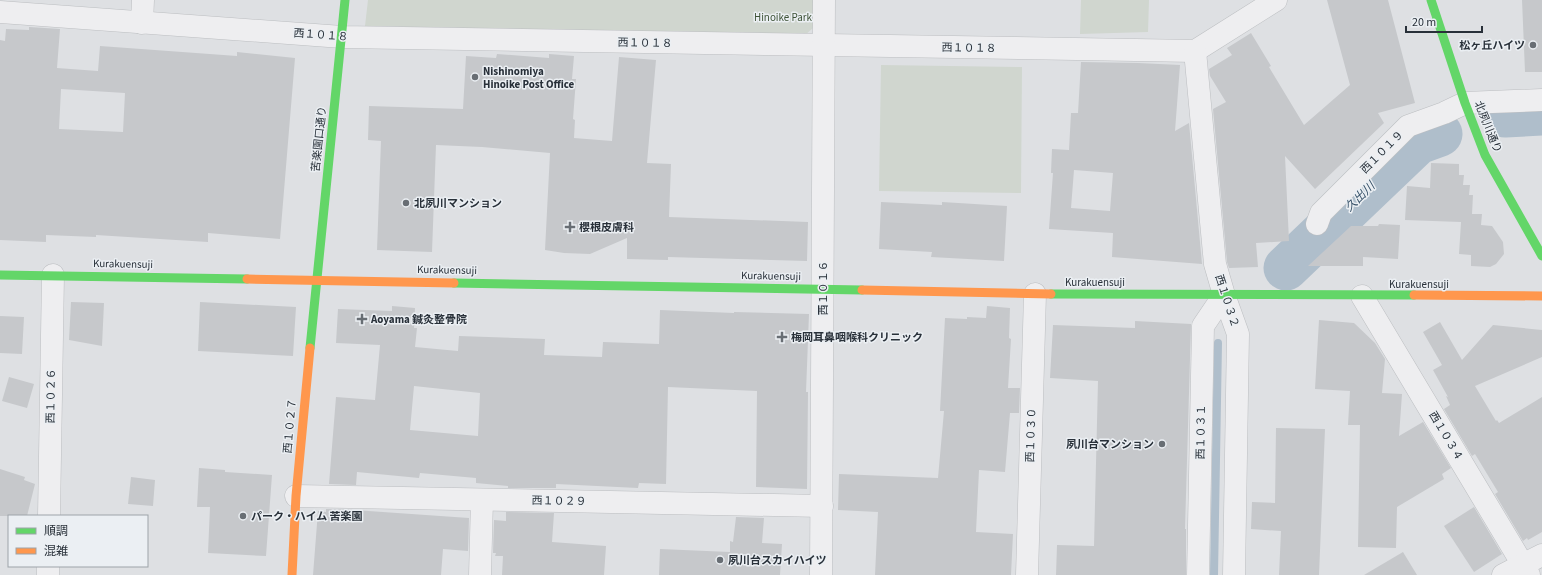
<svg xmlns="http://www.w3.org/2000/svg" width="1542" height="575" font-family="'Source Sans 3','Noto Sans JP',sans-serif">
<rect width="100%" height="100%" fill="#dee0e3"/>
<!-- green -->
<g fill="#d0d6cf">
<polygon points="368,0 813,0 813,28 805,35 365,26"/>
<polygon points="1081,0 1149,0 1148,32 1080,34"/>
<polygon points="881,65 1022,67 1021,193 879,191"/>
</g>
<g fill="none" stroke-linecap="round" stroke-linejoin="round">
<!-- stream -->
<polyline stroke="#afbecb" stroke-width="8" points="1214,575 1218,343"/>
<!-- river -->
<g stroke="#afbecb" stroke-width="45">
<polyline points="1505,115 1542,113"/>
<polyline points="1286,268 1418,142 1440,134"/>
</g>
</g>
<!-- building -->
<g fill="#c6c8cb" fill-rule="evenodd">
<polygon points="1327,0 1388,0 1415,103 1378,113 1384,123 1315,189 1285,156 1289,241 1256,243 1258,267 1229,268 1227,262 1213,109 1226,102 1210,76 1209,69 1232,55 1227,48 1251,33 1271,66 1269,67 1304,125 1350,85"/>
<polygon points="1522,0 1542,0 1542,72 1525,72"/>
<path d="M 29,27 L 60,29 L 57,68 L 98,71 L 100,46 L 237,56 L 237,52 L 295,58 L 280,239 L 208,233 L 208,242 L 96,235 L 96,237 L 46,235 L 46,242 L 0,240 L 0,40 L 5,41 L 6,29 L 29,30 ZM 61,89 L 125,93 L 123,132 L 59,129 Z"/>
<polygon points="497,54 549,58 549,54 574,56 572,79 576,79 573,119 575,120 574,138 612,141 619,57 656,60 647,163 671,164 669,217 808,222 807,261 668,257 668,260 627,259 627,238 590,254 564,253 545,250 550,153 482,147 436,145 432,252 377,250 381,141 368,140 369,106 463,109 466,56 496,58"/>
<path d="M 1081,62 L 1138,63 L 1180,65 L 1175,131 L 1189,123 L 1202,264 L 1112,257 L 1113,233 L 1049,229 L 1053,173 L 1051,173 L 1052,149 L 1069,150 L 1071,113 L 1078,113 ZM 1074,170 L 1113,173 L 1110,211 L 1071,208 Z"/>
<polygon points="1431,163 1459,164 1459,175 1464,175 1463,185 1470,185 1469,195 1473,195 1472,214 1482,214 1481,225 1492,226 1503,242 1504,254 1496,264 1490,267 1471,266 1471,255 1459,254 1461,222 1405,220 1407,186 1430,188"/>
<polygon points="881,202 942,205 942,202 1007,206 1004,261 931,257 932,252 879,249"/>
<polygon points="1379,224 1400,225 1398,259 1363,257 1363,266 1308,266 1351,226 1378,226"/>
<polygon points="71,302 104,303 102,346 69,340"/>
<polygon points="200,302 296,307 293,356 198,351"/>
<path d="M 392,306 L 415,308 L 414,328 L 417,328 L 415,347 L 458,351 L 459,336 L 545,339 L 544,355 L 602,357 L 603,342 L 659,344 L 660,310 L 734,313 L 734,312 L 809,314 L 806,392 L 808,392 L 807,489 L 756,487 L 757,391 L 668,387 L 666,484 L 639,483 L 638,488 L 556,484 L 556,488 L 508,488 L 508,486 L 476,483 L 476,478 L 420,473 L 419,478 L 357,472 L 356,485 L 329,484 L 336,397 L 375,400 L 380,345 L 336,343 L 338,309 L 392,311 ZM 414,386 L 480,393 L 478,436 L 410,430 Z"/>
<polygon points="987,306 1010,308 1009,338 1011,339 1008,388 1020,388 1019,413 1010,413 1005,472 979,470 976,532 1013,534 1011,575 875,575 878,512 838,510 839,474 938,478 944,411 940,411 945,318 967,319 967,317 986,318"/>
<polygon points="0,316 24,317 22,354 0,353"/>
<polygon points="1319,320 1354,323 1375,343 1385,359 1382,393 1402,394 1399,436 1423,422 1451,468 1442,474 1444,479 1397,507 1396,548 1358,547 1360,425 1348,425 1350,391 1315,389"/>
<polygon points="1135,321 1191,324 1185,529 1186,529 1186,575 1056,575 1057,545 1094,546 1098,381 1050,378 1053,325 1135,328"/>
<polygon points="1440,322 1462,360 1493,325 1542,330 1542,357 1475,386 1496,421 1497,420 1499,423 1542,397 1542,532 1528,540 1527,538 1523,541 1495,494 1498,492 1475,454 1472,456 1444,409 1450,405 1446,396 1448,397 1433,370 1442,365 1423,332"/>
<polygon points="9,377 34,384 27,408 2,401"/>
<polygon points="1276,428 1325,429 1319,575 1279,575 1281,531 1251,529 1252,502 1275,503"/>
<polygon points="199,468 225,470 225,472 272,475 266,556 208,553 210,507 197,507"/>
<polygon points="0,469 25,477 24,480 35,484 27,516 0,516"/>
<polygon points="131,477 155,480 153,506 128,504"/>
<polygon points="1474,507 1502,554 1474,572 1444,526"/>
<polygon points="326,509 354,510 469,518 468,551 443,549 441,575 313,575 318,511 326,512"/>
<polygon points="506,512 554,513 552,542 606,546 604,575 502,575 503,556 495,556 496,553 493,553 494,520 506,521"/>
<polygon points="736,517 764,518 762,543 782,544 780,575 659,575 660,549 730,552 730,541 733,542"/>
<polygon points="1403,552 1417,575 1364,575"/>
</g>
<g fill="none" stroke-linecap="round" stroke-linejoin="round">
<defs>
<g id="street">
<polyline points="0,12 342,37 1195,51 1276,0"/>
<polyline points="142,23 143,0"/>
<polyline points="1195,51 1215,264 1224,295 1238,334 1234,575"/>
<polyline points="1317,224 1321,213 1408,126 1444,113 1465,103 1542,100"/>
<polyline points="1362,296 1529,575"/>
<polyline points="296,496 822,506"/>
<polyline points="49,516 53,275"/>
<polyline points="48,575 48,566"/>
<polyline points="480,575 482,500"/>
<polyline points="821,575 824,0"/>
<polyline points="1027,575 1035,294"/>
<polyline points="1198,575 1203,326 1224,295"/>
<polyline points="1503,575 1542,555"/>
</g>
</defs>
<!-- street casing -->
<use href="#street" stroke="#bcbec1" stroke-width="23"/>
<!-- street -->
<use href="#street" stroke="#eeeef0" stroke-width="22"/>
<!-- fast -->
<g stroke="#63d668" stroke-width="9">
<polyline points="1431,0 1465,103 1485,155 1542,256"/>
<polyline points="0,275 247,279"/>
<polyline points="454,283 862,290"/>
<polyline points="1051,294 1414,295"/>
<polyline points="310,348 345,0"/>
</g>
<!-- slow -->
<g stroke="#ff974d" stroke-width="9">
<polyline points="247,279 454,283"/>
<polyline points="862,290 1051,294"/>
<polyline points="1414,295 1542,296"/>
<polyline points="292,575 296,496 310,348"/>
</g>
</g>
<!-- markers -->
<g fill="#686e74" stroke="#ebeff3" stroke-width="1.5">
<circle cx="1533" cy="45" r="4"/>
<circle cx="475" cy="77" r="4"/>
<circle cx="406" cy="203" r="4"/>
<path d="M568 221h4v4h4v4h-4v4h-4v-4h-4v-4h4z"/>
<path d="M360 313h4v4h4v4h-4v4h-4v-4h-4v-4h4z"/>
<path d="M780 331h4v4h4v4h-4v4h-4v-4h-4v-4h4z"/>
<circle cx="1162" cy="444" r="4"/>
<circle cx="243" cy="516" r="4"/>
<circle cx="720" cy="560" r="4"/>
</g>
<g text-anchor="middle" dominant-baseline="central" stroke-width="3" stroke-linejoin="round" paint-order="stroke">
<!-- park labels -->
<g font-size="11" fill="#3e5337" stroke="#ebeff3">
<text x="783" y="17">Hinoike Park</text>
</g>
<!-- street labels -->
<g font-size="11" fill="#283039" stroke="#ebeff3">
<text transform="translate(321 35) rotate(4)">西１０１８</text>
<text transform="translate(645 43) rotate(1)">西１０１８</text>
<text transform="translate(969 48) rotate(1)">西１０１８</text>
<text transform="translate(1488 127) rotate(68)">北夙川通り</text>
<text transform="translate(319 139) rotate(-84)">苦楽園口通り</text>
<text transform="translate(1382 152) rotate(-45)">西１０１９</text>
<text transform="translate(123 264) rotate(1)">Kurakuensuji</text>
<text transform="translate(447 270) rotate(1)">Kurakuensuji</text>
<text transform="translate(771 276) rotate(1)">Kurakuensuji</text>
<text x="1095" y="282">Kurakuensuji</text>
<text x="1419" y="284">Kurakuensuji</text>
<text transform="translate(823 288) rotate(-90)">西１０１６</text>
<text transform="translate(1227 301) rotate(72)">西１０３２</text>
<text transform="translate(51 396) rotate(-89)">西１０２６</text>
<text transform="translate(290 426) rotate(-85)">西１０２７</text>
<text transform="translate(1201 432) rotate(-89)">西１０３１</text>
<text transform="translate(1031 435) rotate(-88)">西１０３０</text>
<text transform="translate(1446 436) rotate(59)">西１０３４</text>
<text transform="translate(559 501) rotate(1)">西１０２９</text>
</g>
<!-- poi labels -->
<g font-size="11" font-weight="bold" fill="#283039" stroke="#ebeff3" text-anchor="start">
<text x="1525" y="45" text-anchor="end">松ヶ丘ハイツ</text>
<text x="483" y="71">Nishinomiya<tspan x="483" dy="13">Hinoike Post Office</tspan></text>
<text x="414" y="203">北夙川マンション</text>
<text x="579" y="227">櫻根皮膚科</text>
<text x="371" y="319">Aoyama 鍼灸整骨院</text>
<text x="791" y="337">梅岡耳鼻咽喉科クリニック</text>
<text x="1154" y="444" text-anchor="end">夙川台マンション</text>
<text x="251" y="516">パーク・ハイム 苦楽園</text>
<text x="728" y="560">夙川台スカイハイツ</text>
</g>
<!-- water labels -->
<g font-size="12" font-style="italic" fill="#375168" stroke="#ebeff3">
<text transform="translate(1360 197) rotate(-44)">久出川</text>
</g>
</g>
<!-- legend -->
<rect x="8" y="515" width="140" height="52" fill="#ebeff3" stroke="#9da3a9"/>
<rect x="16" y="528" width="20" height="6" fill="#63d668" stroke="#9da3a9"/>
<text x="44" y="535" font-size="12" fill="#283039">順調</text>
<rect x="16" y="548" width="20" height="6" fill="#ff974d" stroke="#9da3a9"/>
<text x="44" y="555" font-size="12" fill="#283039">混雑</text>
<!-- scale -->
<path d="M1406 26v6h76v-6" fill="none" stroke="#283039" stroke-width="2"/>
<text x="1412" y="26" font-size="12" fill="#283039" stroke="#ebeff3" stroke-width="3" paint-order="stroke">20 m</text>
</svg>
